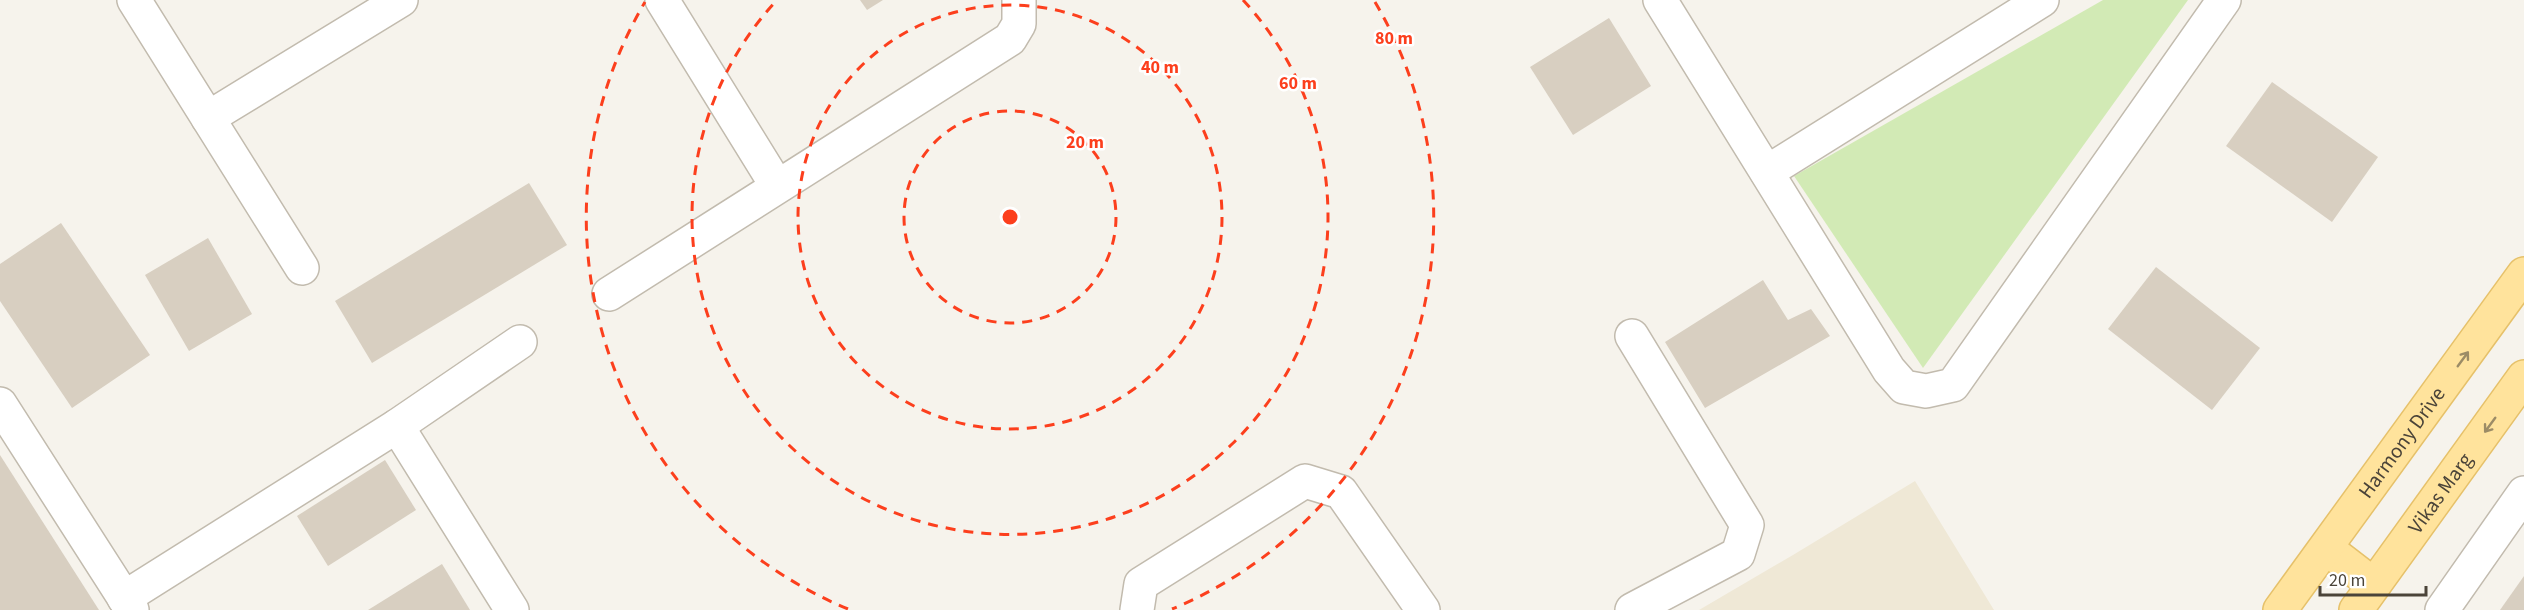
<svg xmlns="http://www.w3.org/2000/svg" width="2524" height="610" font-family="'Source Sans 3',sans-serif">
<rect width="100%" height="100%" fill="#f6f3ec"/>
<!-- education -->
<polygon fill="#efe8d6" points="1915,481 1994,610 1699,610 1793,555"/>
<!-- green -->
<polygon fill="#d2eab5" points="2103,0 2188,0 1923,368 1794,176"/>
<!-- building -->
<g fill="#d8cfc1">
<polygon points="860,0 883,0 867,10"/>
<polygon points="1609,18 1651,86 1573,135 1530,67"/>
<polygon points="2272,82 2378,157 2332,222 2226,146"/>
<polygon points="529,183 567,245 372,363 335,301"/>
<polygon points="61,223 150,355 72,408 0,301 0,264"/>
<polygon points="208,238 252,314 189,351 145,275"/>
<polygon points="2156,267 2260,348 2212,410 2108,329"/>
<polygon points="1763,280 1788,320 1811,309 1830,336 1705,408 1665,342"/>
<polygon points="0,455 99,610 0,610"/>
<polygon points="385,460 416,510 328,566 297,516"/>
<polygon points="442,564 470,610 368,610"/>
<polygon points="2524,576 2524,610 2500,610"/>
</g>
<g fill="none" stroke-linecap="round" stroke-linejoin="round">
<defs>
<g id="minor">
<polyline points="134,0 302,268"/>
<polyline points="662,0 777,186"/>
<polyline points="1660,0 1889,370 1904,387 1926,391 1953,385 2224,0"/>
<polyline points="208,118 401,0"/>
<polyline points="1767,172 2042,0"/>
<polyline points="609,294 1010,39 1019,24 1019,0"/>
<polyline points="0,404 132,610"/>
<polyline points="397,426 512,610"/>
<polyline points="124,598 397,426 520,342"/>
<polyline points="1137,610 1141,584 1305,481 1341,492 1423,610"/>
<polyline points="1632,610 1738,554 1747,525 1632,336"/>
<polyline points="2442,610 2524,493"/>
</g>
<g id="major">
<polyline points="2326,548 2374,585"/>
<path id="s1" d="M 2280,610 L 2524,274"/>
<path id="s2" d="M 2356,610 L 2524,377"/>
</g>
</defs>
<!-- minor casing -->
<use href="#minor" stroke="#c2bbae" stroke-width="36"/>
<!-- major casing -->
<use href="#major" stroke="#e6c16a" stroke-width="36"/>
<!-- minor -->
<use href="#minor" stroke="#fff" stroke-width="33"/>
<!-- major -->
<use href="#major" stroke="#ffe39c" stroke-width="33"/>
</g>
<!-- one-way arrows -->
<defs><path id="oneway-shaft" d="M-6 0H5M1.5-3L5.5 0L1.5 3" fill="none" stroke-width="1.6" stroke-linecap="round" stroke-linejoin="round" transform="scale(1.5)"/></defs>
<g stroke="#9c8c66">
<use href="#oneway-shaft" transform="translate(2463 359) rotate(-54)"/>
<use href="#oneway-shaft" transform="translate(2490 425) rotate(126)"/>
</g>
<!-- distance rings -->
<g fill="none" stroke="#fc3f1d" stroke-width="3" stroke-dasharray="10 8">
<circle cx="1010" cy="217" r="106"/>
<circle cx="1010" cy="217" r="212"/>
<path d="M1243 0A318 318 0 1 1 777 0"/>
<path d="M848 609A424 424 0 0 1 645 2M1375 2A424 424 0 0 1 1172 609"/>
</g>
<g text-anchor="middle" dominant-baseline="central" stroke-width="5" stroke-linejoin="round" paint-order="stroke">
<!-- street labels -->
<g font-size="21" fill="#4b4439" stroke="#fff">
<text stroke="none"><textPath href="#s1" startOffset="207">Harmony Drive</textPath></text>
<text stroke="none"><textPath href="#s2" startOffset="144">Vikas Marg</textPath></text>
</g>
</g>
<circle cx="1010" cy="217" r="9" fill="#fc3f1d" stroke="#fff" stroke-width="3"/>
<g font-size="18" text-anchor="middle" font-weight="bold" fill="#fc3f1d" stroke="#fff" stroke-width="5" stroke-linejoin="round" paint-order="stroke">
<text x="1394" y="44">80 m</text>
<text x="1160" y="73">40 m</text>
<text x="1298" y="89">60 m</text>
<text x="1085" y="148">20 m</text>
</g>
<!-- scale -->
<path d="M2320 586v9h106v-9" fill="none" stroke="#4b4439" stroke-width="3"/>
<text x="2329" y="586" font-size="18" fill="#4b4439" stroke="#ffffff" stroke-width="4.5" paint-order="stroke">20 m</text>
</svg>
